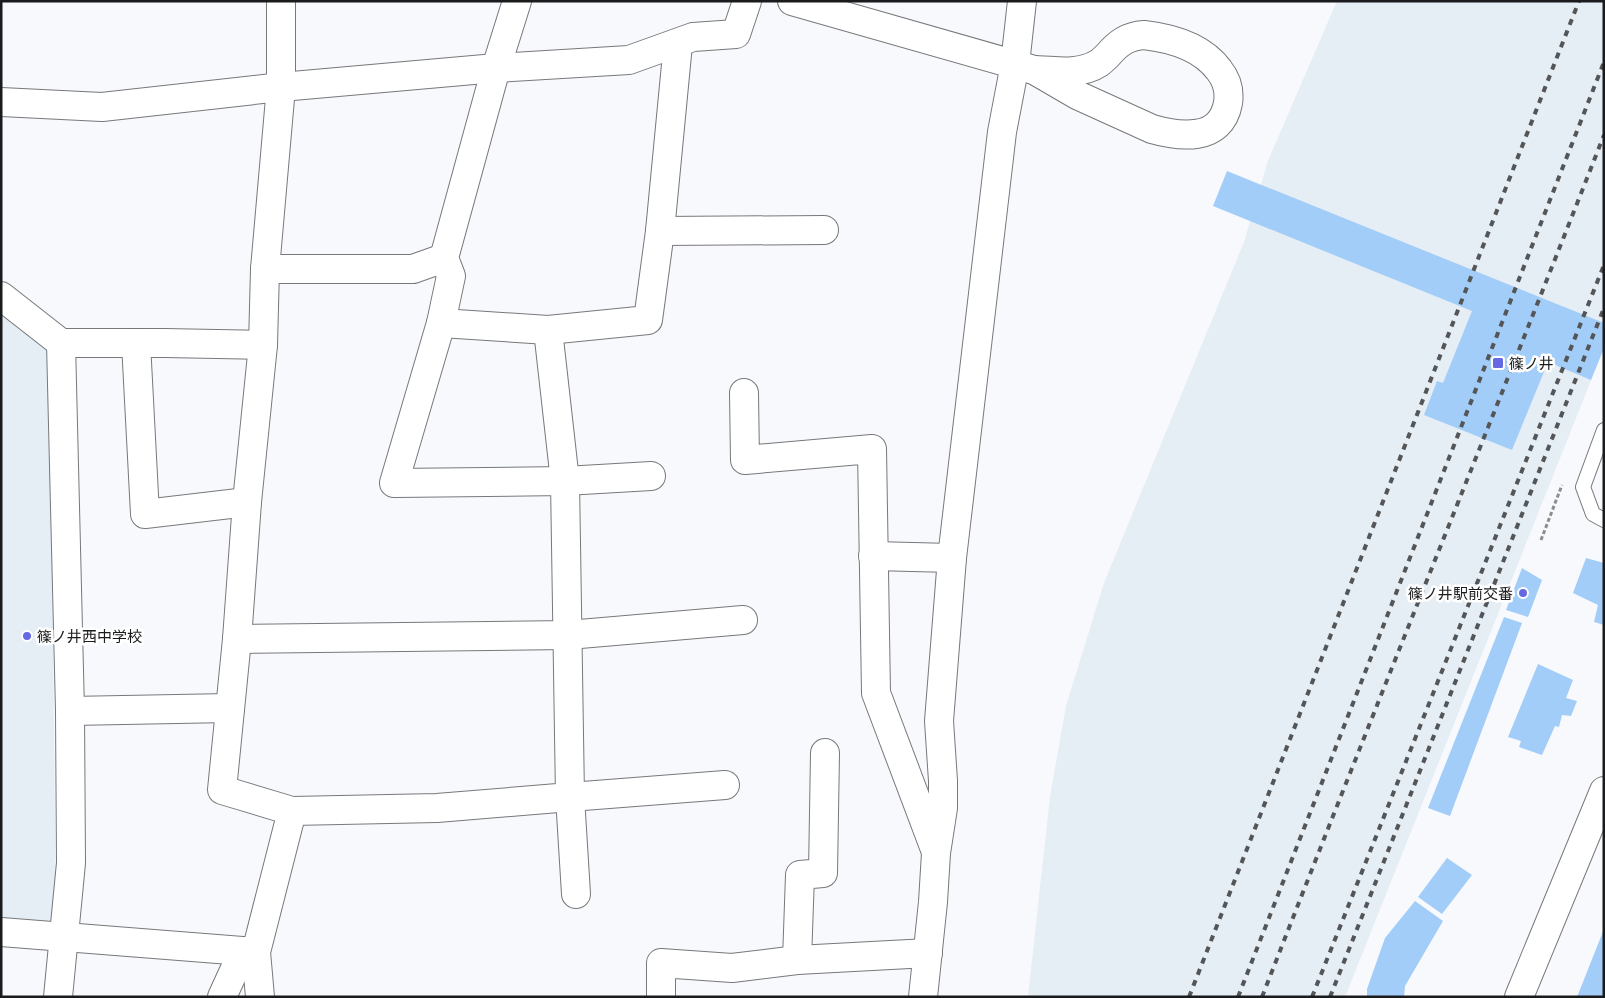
<svg xmlns="http://www.w3.org/2000/svg" width="1605" height="998" font-family="Arial,'Noto Sans JP',sans-serif">
<rect width="100%" height="100%" fill="#f7f9fc"/>
<!-- built -->
<g fill="#e5edf5">
<polygon points="1337,1 1604,1 1604,348 1345,997 1028,997 1050,797 1066,706 1104,583 1244,242 1268,161"/>
<polygon points="1,313 50,351 56,925 1,921"/>
</g>
<!-- building -->
<g fill="#a3cdf9">
<polygon points="1227,171 1604,323 1604,348 1591,380 1548,362 1512,450 1424,415 1437,381 1443,383 1472,311 1213,206"/>
<polygon points="1586,558 1604,563 1604,625 1594,622 1598,605 1573,593"/>
<polygon points="1522,568 1542,580 1528,617 1506,610"/>
<polygon points="1504,617 1522,623 1450,816 1428,808"/>
<polygon points="1538,664 1573,680 1566,698 1577,701 1571,716 1562,715 1559,727 1555,726 1542,755 1519,747 1521,741 1508,737"/>
<polygon points="1447,858 1472,875 1442,914 1418,897"/>
<polygon points="1415,901 1443,921 1405,986 1404,997 1367,997 1367,989 1385,938"/>
<polygon points="1604,929 1604,997 1577,997"/>
</g>
<g fill="none" stroke-linecap="round" stroke-linejoin="round">
<defs>
<polyline id="service" points="1604,430 1583,487 1593,514 1604,520"/>
<g id="minor">
<polyline points="281,1 281,87 265,269 263,345 247,502 237,639 222,790 292,811 437,808 570,797 565,481 394,483 441,323 451,276 444,258 496,68"/>
<path d="M 1144,35 C 1170,38 1202,47 1219,70 C 1227,80 1230,90 1228,103 C 1221,142 1180,137 1152,129 L 1077,95 L 1034,70 C 1055,71 1081,75 1099,63 C 1102,61 1105,58 1108,55 C 1118,43 1128,36 1144,35 Z"/>
<polyline points="1,102 102,107 281,87 496,68 629,60 693,37 736,34 747,1"/>
<polyline points="660,231 824,230"/>
<polyline points="265,269 413,269 444,258"/>
<polyline points="1,296 61,343 165,343 263,345"/>
<polyline points="441,323 548,330 648,320 660,231 678,44"/>
<polyline points="548,330 565,481 651,476"/>
<polyline points="136,343 145,514 247,502"/>
<polyline points="744,393 745,460 872,449 876,693 936,852"/>
<polyline points="873,556 952,558"/>
<polyline points="237,639 568,635 743,620"/>
<polyline points="70,711 230,708"/>
<polyline points="576,894 570,797 725,785"/>
<polyline points="1,932 256,952"/>
<polyline points="797,960 800,875 823,873 825,753"/>
<polyline points="58,997 71,863 70,711 61,343"/>
<polyline points="222,997 243,951"/>
<polyline points="260,997 256,952 292,811"/>
<polyline points="661,997 661,963 732,968 797,960 928,953"/>
<polyline points="923,997 933,902 936,853 943,808 943,781 939,721 952,558 1002,132 1015,64 1022,1"/>
</g>
<g id="tertiary">
<polyline points="792,1 1034,70"/>
<polyline points="496,68 517,1"/>
<polyline points="1519,997 1604,791"/>
</g>
</defs>
<!-- service casing -->
<use href="#service" stroke="#76787a" stroke-width="16"/>
<!-- minor casing -->
<use href="#minor" stroke="#76787a" stroke-width="30"/>
<!-- tertiary casing -->
<use href="#tertiary" stroke="#76787a" stroke-width="30"/>
<!-- path -->
<polyline stroke="#8b8d8f" stroke-width="3" stroke-dasharray="4 2.5" stroke-linecap="butt" points="1541,540 1562,485"/>
<!-- service -->
<use href="#service" stroke="#fff" stroke-width="14"/>
<!-- minor -->
<use href="#minor" stroke="#fff" stroke-width="28"/>
<!-- tertiary -->
<use href="#tertiary" stroke="#fff" stroke-width="28"/>
<!-- rail -->
<g stroke="#545556" stroke-width="4" stroke-dasharray="6 6" stroke-linecap="butt">
<polyline points="1189,997 1579,1"/>
<polyline points="1238,997 1604,62"/>
<path d="M 1262,997 C 1374,709 1491,423 1604,135"/>
<polyline points="1312,997 1604,265"/>
<polyline points="1330,997 1604,308"/>
</g>
</g>
<!-- markers -->
<g fill="#6569e2" stroke="#fff" stroke-width="2">
<rect x="1492" y="357" width="12" height="12" rx="2.5"/>
<circle cx="1523" cy="593" r="5"/>
<circle cx="27" cy="636" r="5"/>
</g>
<g text-anchor="middle" dominant-baseline="central" stroke-width="5" stroke-linejoin="round" paint-order="stroke">
<!-- poi labels -->
<g font-size="15" fill="#1a1b1c" stroke="#fff" text-anchor="start">
<text x="1509" y="363">篠ノ井</text>
<text x="1513" y="593" text-anchor="end">篠ノ井駅前交番</text>
<text x="37" y="636">篠ノ井西中学校</text>
</g>
</g>
<!-- border -->
<rect width="1605" height="998" fill="none" stroke="#1a1b1c" stroke-width="5"/>
</svg>
